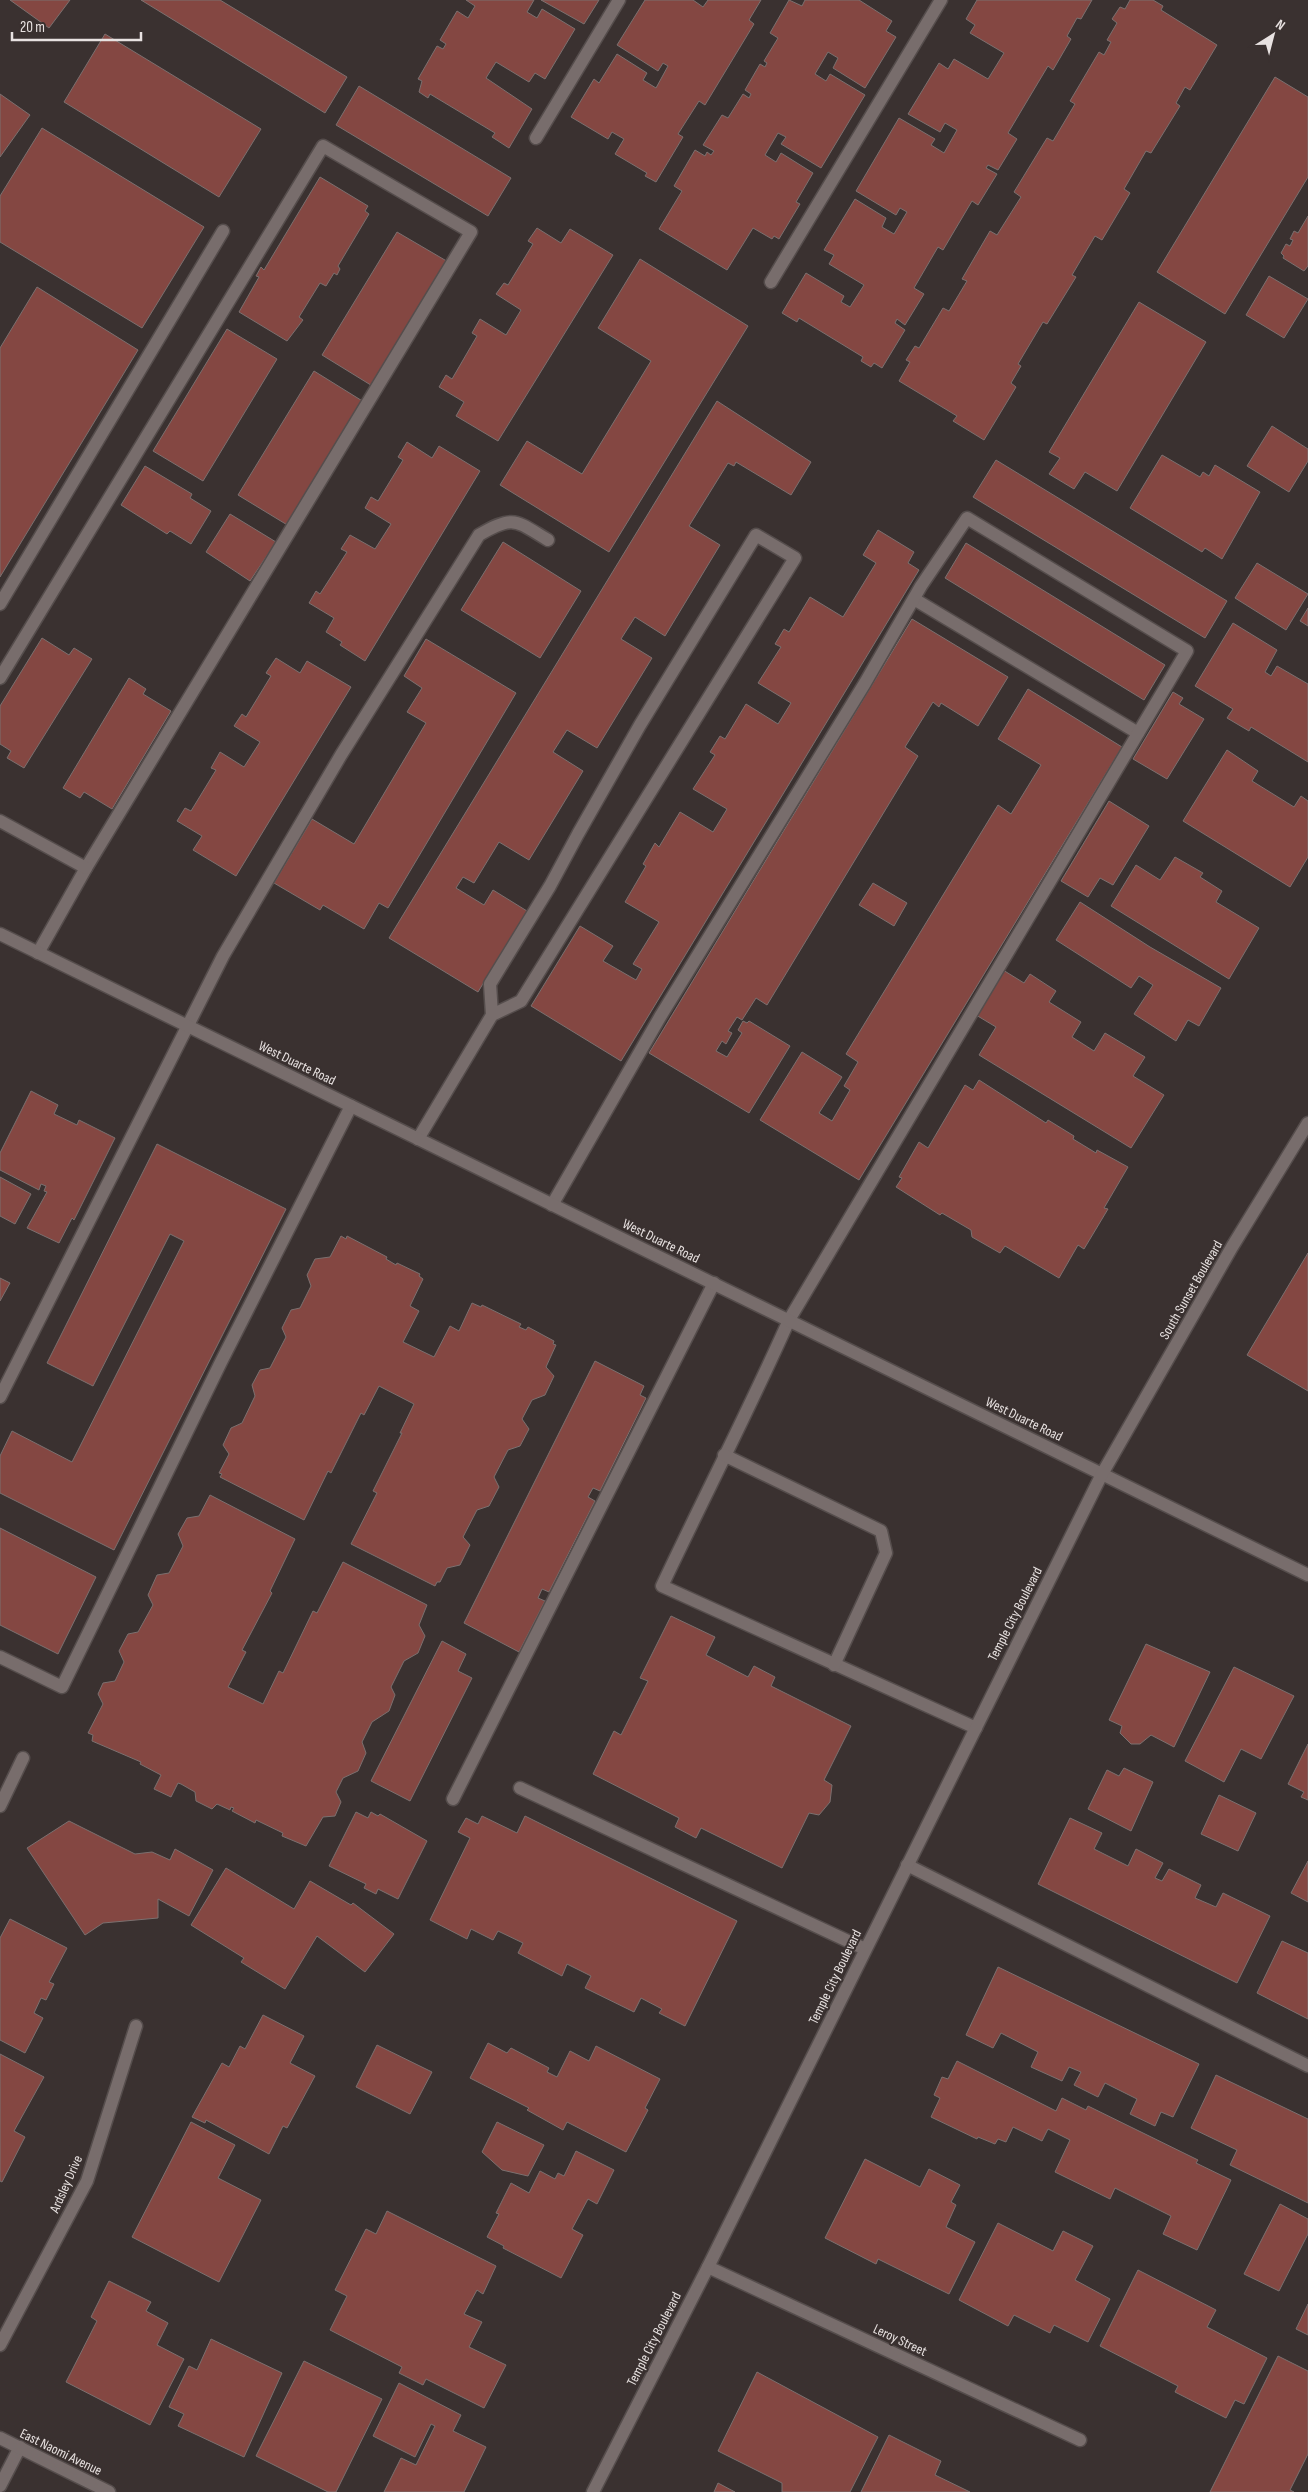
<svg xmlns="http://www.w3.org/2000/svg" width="1308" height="2492" font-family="'Sofia Sans Condensed',sans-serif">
<rect width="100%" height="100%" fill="#3a3130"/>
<!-- building -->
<g fill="#844742" stroke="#7b706f">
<polygon points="10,0 70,0 49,28"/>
<polygon points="141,0 220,0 347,77 325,113"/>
<polygon points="466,0 534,0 527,12 537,18 542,9 575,29 545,79 535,73 529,82 496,62 486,78 532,109 509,148 492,137 495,133 430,94 428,98 419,92 422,81 418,79 437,46 443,49 446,44 440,40 457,11 468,18 475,6"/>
<polygon points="541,0 599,0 584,24"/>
<polygon points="645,0 693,0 703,7 708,0 761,0 749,20 754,24 705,105 699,101 678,134 683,137 656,182 645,176 647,173 615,154 624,139 612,132 608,139 571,117 594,79 599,83 617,54 647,73 643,80 656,88 668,66 663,63 658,71 617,45"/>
<polygon points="789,0 802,6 805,0 859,0 892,21 886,31 896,37 865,88 833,68 838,58 828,52 815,74 826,81 830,74 865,95 821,168 781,144 786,137 778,133 765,155 776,162 781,153 813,173 796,202 800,204 779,239 774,236 772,239 753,228 727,270 659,229 682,191 674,186 695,150 705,156 707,152 711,155 714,151 703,145 722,115 728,118 743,94 749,98 751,94 745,90 760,64 765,67 767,63 764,61 778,38 770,33"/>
<polygon points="977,0 1092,0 1081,19 1077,18 1067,36 1071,39 1053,70 1048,66 1008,133 1017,139 998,170 988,165 986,168 997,174 978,205 972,201 943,250 938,247 914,288 924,294 905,325 897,319 895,323 905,330 882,368 874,363 871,367 861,361 863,357 799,318 797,322 782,313 806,273 844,296 841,302 850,307 864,285 829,264 834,255 824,250 855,199 886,218 882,227 894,234 907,212 900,208 896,215 856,191 899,118 935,139 931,145 944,153 957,130 945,123 940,132 908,114 939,63 948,69 954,59 988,79 1004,53 970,33 975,25 966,19"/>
<polygon points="1130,0 1153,0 1163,6 1161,10 1217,45 1190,90 1185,87 1176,103 1180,106 1151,153 1146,151 1124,189 1130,193 1102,240 1095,236 1072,275 1076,277 1047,324 1043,322 1018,364 1021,366 1011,383 1016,387 984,440 953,421 957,416 899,381 910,362 906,360 915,346 919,348 943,308 949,311 967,281 962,279 990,231 997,235 1021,197 1014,192 1047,138 1053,141 1075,104 1070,101 1099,52 1104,55 1111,42 1107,40 1117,23 1112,19 1120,7 1125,9"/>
<polygon points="105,34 261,129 219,197 64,102"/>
<polygon points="1275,77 1308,97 1308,177 1225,314 1157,272"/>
<polygon points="359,86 511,178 488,216 336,125"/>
<polygon points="0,94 30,115 0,157"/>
<polygon points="42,128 204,227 142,328 0,242 0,196"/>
<polygon points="320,177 368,206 365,211 369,214 338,266 340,269 337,275 334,273 326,286 320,283 299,317 303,320 287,341 239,312 259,277 256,276 261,267 264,270"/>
<polygon points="1308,216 1308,266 1304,271 1283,258 1284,256 1281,253 1286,244 1290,246 1293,240 1290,239 1294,231 1298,233"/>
<polygon points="537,228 561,243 570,229 613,255 498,441 456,416 464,402 439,387 446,375 452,379 477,336 472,333 480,319 506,335 521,310 496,294 504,283 508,285 533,244 528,241"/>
<polygon points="397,232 450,263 374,387 322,355"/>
<polygon points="640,259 748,326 609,552 500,485 527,441 582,474 651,361 598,328"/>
<polygon points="1269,276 1308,299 1284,338 1246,315"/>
<polygon points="37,287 138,350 0,577 0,348"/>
<polygon points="1139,302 1206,342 1117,491 1085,472 1074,489 1049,474 1060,458 1049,452"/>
<polygon points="227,329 277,359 203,481 153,451"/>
<polygon points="314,371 364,402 289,526 238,495"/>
<polygon points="717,401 811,462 791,495 736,462 734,466 728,463 689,526 720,545 665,636 635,617 621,639 652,658 597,748 567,730 553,752 583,771 529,860 499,842 474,883 463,877 456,888 484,905 493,890 527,911 478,992 389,938"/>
<polygon points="1272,426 1308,449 1308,461 1289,492 1247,466"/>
<polygon points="407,442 432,458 439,446 480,471 365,661 340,645 342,642 326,632 334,618 309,603 316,591 320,594 347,552 341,549 350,535 375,549 391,524 365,508 371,497 378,501 403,460 398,457"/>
<polygon points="1162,455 1200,477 1203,472 1209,476 1215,465 1260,492 1222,559 1205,548 1202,552 1130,508"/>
<polygon points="996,460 1227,601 1205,638 973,497"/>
<polygon points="145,466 192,494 190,498 211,511 191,544 170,531 167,534 121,505"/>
<polygon points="230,514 276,542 250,581 206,552"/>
<polygon points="878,530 914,552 908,563 919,570 621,1061 531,1006 580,926 613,946 603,961 636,980 642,969 633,964 659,922 625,902 646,866 643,864 655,843 659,847 680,812 713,832 727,809 693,789 715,755 710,752 720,736 725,739 746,704 778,724 791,703 758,683 781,647 775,644 784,629 789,632 810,597 843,617 876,563 863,555"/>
<polygon points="503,542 581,591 540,658 461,610"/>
<polygon points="966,543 1165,665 1144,700 945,578"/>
<polygon points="1257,563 1308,594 1286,630 1235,598"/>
<polygon points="1308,608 1308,626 1300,621"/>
<polygon points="912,619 1008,677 978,726 941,703 939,707 933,702 905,747 918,756 767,1005 756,998 742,1020 737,1017 728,1031 732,1033 726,1044 722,1041 716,1051 727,1057 742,1033 738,1030 743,1021 747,1023 749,1021 790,1046 749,1113 649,1053"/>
<polygon points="1233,623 1277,650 1265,672 1271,676 1277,666 1308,684 1308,762 1251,727 1249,731 1227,718 1233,709 1195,686"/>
<polygon points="42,638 69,655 74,648 92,659 24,768 7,758 11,751 0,744 0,706"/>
<polygon points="426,639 516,693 388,908 379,903 364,929 323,905 320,910 274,883 312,819 354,844 426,723 407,712 422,688 404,676"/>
<polygon points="276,658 300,673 307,661 351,687 236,876 193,850 202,836 177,821 185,808 191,811 216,770 211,768 220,752 244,767 260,742 234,726 242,714 246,717 271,676 266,673"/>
<polygon points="129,678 146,689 143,694 171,711 112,809 84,792 80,798 63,788"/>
<polygon points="1028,689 1122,747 859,1180 760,1120 802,1052 842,1077 819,1113 832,1121 850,1090 844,1086 858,1062 846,1054 998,805 1011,814 1041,765 998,739"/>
<polygon points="1173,692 1183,698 1179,704 1204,719 1167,779 1133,759"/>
<polygon points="1227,750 1258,771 1252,781 1294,807 1301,796 1308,801 1308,857 1290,887 1183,821"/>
<polygon points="1109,801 1149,826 1113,885 1100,878 1088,897 1061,881"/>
<polygon points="1175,857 1203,873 1200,877 1222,891 1216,902 1259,928 1229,979 1111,906 1136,865 1160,880"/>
<polygon points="873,883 907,903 894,926 859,905"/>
<polygon points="1080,902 1150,947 1221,988 1199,1026 1188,1020 1176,1041 1134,1014 1153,985 1139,976 1131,988 1056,940"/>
<polygon points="1003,970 1024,983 1030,974 1056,991 1049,1002 1081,1022 1072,1037 1094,1051 1105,1033 1145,1057 1133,1076 1164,1095 1131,1148 979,1055 996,1027 976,1015"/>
<polygon points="979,1080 1046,1123 1048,1120 1074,1136 1073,1139 1096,1153 1097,1150 1128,1167 1104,1208 1108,1209 1084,1249 1078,1245 1059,1278 1005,1246 1000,1253 972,1237 971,1230 942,1213 940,1215 896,1187 902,1178 899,1177 919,1142 928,1148 965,1085 973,1090"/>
<polygon points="31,1091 58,1105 54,1114 77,1125 79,1120 115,1138 74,1220 72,1218 59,1243 27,1228 47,1192 44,1191 46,1186 41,1184 39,1190 0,1170 0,1153"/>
<polygon points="157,1144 286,1209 114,1550 0,1493 0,1456 12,1431 72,1462 184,1241 170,1234 93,1386 47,1363"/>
<polygon points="0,1177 31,1194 15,1224 0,1216"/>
<polygon points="341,1236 346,1239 347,1236 387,1257 386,1259 396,1265 397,1263 420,1274 419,1276 423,1279 410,1306 419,1311 403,1342 434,1357 450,1326 459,1331 472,1303 481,1307 482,1305 521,1324 519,1327 526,1330 528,1327 554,1341 553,1344 556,1345 546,1367 554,1376 545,1395 532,1400 522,1419 529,1429 520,1446 508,1450 494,1477 499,1487 489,1506 477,1510 463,1537 470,1545 460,1565 447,1568 440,1582 437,1582 435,1586 351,1544 377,1493 373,1491 402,1433 400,1433 414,1404 379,1386 364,1415 361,1413 331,1473 328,1471 304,1520 220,1477 222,1474 219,1473 229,1454 223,1445 231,1428 242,1423 255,1396 252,1385 260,1370 270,1368 286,1337 282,1328 291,1310 300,1308 311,1286 307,1275 315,1259 330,1257"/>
<polygon points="1308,1253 1308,1391 1247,1355"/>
<polygon points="0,1278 10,1283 0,1301"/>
<polygon points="595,1361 644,1386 640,1395 646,1398 600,1491 593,1488 588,1497 595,1501 549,1592 542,1589 538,1598 545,1601 519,1652 464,1623"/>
<polygon points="210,1495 295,1539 270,1591 272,1593 242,1650 246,1652 228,1687 263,1704 279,1671 283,1673 313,1611 317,1613 343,1562 427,1605 419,1625 425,1636 418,1653 404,1661 391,1687 395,1695 389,1711 372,1722 362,1742 366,1753 358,1771 343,1778 336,1792 341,1802 335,1816 323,1817 306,1846 282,1836 283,1833 256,1820 255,1823 232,1811 234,1808 231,1807 230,1810 217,1804 212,1809 196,1801 195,1792 181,1784 178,1783 171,1797 154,1789 161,1775 140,1764 141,1762 92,1741 93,1735 88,1733 103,1704 98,1694 103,1683 115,1681 124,1662 119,1651 128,1634 138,1632 153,1605 148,1595 157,1575 169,1573 183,1546 178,1534 187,1518 199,1516"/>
<polygon points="0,1528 96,1577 58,1654 0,1625"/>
<polygon points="671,1616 715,1637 706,1655 748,1677 754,1666 775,1677 771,1686 851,1726 824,1780 832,1785 830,1802 819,1815 809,1813 782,1868 701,1828 696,1838 675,1827 679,1818 593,1774 614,1731 621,1735 648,1681 640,1678"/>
<polygon points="442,1641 466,1654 458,1671 472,1678 410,1801 371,1781"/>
<polygon points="1146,1644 1210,1672 1174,1747 1151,1735 1140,1744 1131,1744 1120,1733 1122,1726 1109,1720"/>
<polygon points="1234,1667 1294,1696 1261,1759 1241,1749 1224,1782 1185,1761"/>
<polygon points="1308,1744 1308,1800 1301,1797 1304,1792 1288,1784"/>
<polygon points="1124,1768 1153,1782 1131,1831 1088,1809 1107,1770 1119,1776"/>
<polygon points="1219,1795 1256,1813 1238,1851 1201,1834"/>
<polygon points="356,1812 368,1818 371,1812 378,1816 380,1814 427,1841 398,1899 378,1889 376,1894 364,1888 366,1884 329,1866"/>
<polygon points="482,1816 517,1833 525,1816 737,1921 685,2026 659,2013 662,2009 641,1998 634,2012 585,1988 591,1976 567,1964 562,1976 518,1953 523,1943 498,1931 493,1940 471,1929 467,1939 430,1920 470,1838 458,1832 466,1818 478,1824"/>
<polygon points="1070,1818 1102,1833 1094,1849 1128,1866 1136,1849 1163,1863 1155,1878 1162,1881 1169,1869 1201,1885 1195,1898 1216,1907 1223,1893 1270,1916 1237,1983 1038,1884"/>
<polygon points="69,1821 135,1854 152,1852 170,1860 175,1849 213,1870 189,1916 158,1899 158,1918 103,1923 85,1935 27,1848"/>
<polygon points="1308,1861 1308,1902 1291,1893"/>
<polygon points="226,1868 294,1909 310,1881 351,1905 353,1903 394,1934 365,1972 317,1936 285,1989 241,1962 244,1958 191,1925"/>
<polygon points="10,1919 67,1948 49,1982 54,1984 46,2000 41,1998 34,2013 43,2018 25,2053 0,2040 0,1938"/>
<polygon points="1282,1941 1308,1953 1308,2019 1257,1993"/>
<polygon points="998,1967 1199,2064 1173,2117 1161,2112 1155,2126 1130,2114 1137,2099 1105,2083 1098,2097 1074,2085 1081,2072 1069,2067 1062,2081 1031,2067 1038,2052 1001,2033 993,2048 966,2035"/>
<polygon points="263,2015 304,2036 290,2063 315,2076 287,2128 283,2126 269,2154 206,2120 205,2123 192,2117 222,2063 229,2067 240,2046 245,2049"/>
<polygon points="488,2043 507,2053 511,2048 549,2068 547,2072 557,2077 570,2051 589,2061 596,2046 660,2079 645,2108 648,2110 626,2152 567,2122 563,2130 527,2110 529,2108 470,2078"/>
<polygon points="377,2045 432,2072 410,2114 356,2087"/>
<polygon points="0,2054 44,2077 14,2131 25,2137 2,2182 0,2181"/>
<polygon points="957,2061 1056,2111 1062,2098 1086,2110 1088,2106 1198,2160 1196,2163 1231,2180 1197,2250 1163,2234 1171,2216 1115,2188 1110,2199 1055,2172 1070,2140 1048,2129 1042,2141 1013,2127 1006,2142 998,2139 995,2144 978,2137 977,2139 931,2117 940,2098 934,2095 942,2077 948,2079"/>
<polygon points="1216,2075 1308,2119 1308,2203 1230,2165 1237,2150 1191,2128"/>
<polygon points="191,2122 235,2145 218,2178 261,2200 219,2282 132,2237"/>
<polygon points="497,2122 544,2145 528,2176 502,2170 482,2152"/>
<polygon points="576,2151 614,2170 597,2204 588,2199 572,2229 583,2235 561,2278 503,2248 504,2246 487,2237 499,2214 496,2213 511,2183 529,2193 540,2171 555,2179 558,2173 564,2176"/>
<polygon points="865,2159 920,2187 929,2169 960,2185 951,2202 956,2205 946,2227 975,2242 949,2294 878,2259 876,2264 825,2238"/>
<polygon points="1280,2204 1308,2219 1308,2234 1279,2291 1244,2274"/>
<polygon points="387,2211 496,2266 483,2294 477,2290 464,2314 482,2322 469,2347 506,2365 484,2408 426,2379 423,2385 399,2373 402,2367 330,2330 347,2296 335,2290 366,2229 376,2234"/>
<polygon points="998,2223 1053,2251 1063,2231 1093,2246 1075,2280 1110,2299 1088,2342 1054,2325 1050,2333 1014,2315 1008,2326 959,2300"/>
<polygon points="1138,2270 1216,2310 1207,2327 1267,2358 1244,2404 1235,2400 1226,2418 1175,2392 1178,2386 1100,2346"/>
<polygon points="109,2281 151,2302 146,2311 168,2323 157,2345 184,2359 150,2425 66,2382 97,2321 91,2317"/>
<polygon points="1308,2304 1308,2335 1296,2329"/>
<polygon points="211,2339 282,2373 244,2457 178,2426 184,2414 169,2407 189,2366 197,2370"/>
<polygon points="1278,2356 1308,2371 1308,2454 1290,2490 1294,2492 1210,2492"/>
<polygon points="304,2361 382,2399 336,2492 328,2492 256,2456"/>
<polygon points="757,2372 878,2437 850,2492 782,2492 782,2483 718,2451"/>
<polygon points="399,2383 461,2415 453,2431 486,2447 464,2492 384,2492 401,2458 416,2465 435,2426 431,2424 415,2457 373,2436"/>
<polygon points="889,2435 941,2461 935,2475 970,2492 861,2492"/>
<polygon points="718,2483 735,2492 714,2492"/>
</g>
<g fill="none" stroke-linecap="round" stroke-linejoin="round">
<defs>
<g id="service">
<polyline points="536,138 619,0"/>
<polyline points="771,282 941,0"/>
<polyline points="914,599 1138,733"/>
<polyline points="0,604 223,231"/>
<polyline points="0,678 323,146 471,232 86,868 38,953"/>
<polyline points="0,821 86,868"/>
<polyline points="418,1139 492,1015 490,984 550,886 578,834 640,725 756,535 795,558 521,1001 492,1015"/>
<path d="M 552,1205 L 660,1017 L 865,683 L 921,586 L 967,518 L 1187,651 L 789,1320 C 749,1410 704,1497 662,1586 L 976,1728"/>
<path d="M 0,1397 L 223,956 L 341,755 L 479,535 C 514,514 516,521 548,540"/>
<polyline points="724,1455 881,1531 886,1553 834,1665"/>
<polyline points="0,1657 62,1687 221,1362 351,1106"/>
<polyline points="520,1788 865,1949"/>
<polyline points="453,1799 714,1283"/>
<polyline points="0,1806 23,1758"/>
<polyline points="907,1865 1308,2066"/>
<polyline points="0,2486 20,2447"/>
</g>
<g id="minor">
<polyline points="708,2267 1080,2440"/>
<polyline points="0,2345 87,2181 136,2026"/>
</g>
<polyline id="tertiary" points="0,2438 109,2492"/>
<g id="secondary">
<polyline points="0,934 1308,1575"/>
<polyline points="593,2492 708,2267 1102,1474 1232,1247 1308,1123"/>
</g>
</defs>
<!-- service casing -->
<use href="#service" stroke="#554d4c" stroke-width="15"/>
<!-- minor casing -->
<use href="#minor" stroke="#554d4c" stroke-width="15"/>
<!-- tertiary casing -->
<use href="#tertiary" stroke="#554d4c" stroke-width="15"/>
<!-- secondary casing -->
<use href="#secondary" stroke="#554d4c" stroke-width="15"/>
<!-- service -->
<use href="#service" stroke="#786d6c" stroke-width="12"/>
<!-- minor -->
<use href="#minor" stroke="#786d6c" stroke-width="12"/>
<!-- tertiary -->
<use href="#tertiary" stroke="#786d6c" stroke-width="12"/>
<!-- secondary -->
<use href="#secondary" stroke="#786d6c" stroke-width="12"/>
</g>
<g text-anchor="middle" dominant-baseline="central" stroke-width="4" stroke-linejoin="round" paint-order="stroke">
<!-- street labels -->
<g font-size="14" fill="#e8e2e1" stroke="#3a3130">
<text transform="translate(297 1063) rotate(26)">West Duarte Road</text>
<text transform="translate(661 1241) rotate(26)">West Duarte Road</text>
<text transform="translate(1191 1290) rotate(-60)">South Sunset Boulevard</text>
<text transform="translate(1024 1419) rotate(26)">West Duarte Road</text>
<text transform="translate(1015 1614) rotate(-63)">Temple City Boulevard</text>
<text transform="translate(835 1977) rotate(-64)">Temple City Boulevard</text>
<text transform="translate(66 2184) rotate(-66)">Ardsley Drive</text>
<text transform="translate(654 2339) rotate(-63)">Temple City Boulevard</text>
<text transform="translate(900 2340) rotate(25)">Leroy Street</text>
<text transform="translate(61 2452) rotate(26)">East Naomi Avenue</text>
</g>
</g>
<!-- north arrow -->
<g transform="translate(1273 35) rotate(36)" stroke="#3a3130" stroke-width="4" paint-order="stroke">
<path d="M0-4L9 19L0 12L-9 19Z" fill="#e8e2e1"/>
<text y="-8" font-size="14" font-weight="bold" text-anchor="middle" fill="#e8e2e1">N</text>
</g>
<!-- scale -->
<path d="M12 32v8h129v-8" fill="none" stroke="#e8e2e1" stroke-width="2.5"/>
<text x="20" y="32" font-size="15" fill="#e8e2e1" stroke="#3a3130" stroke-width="4" paint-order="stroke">20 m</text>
</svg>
